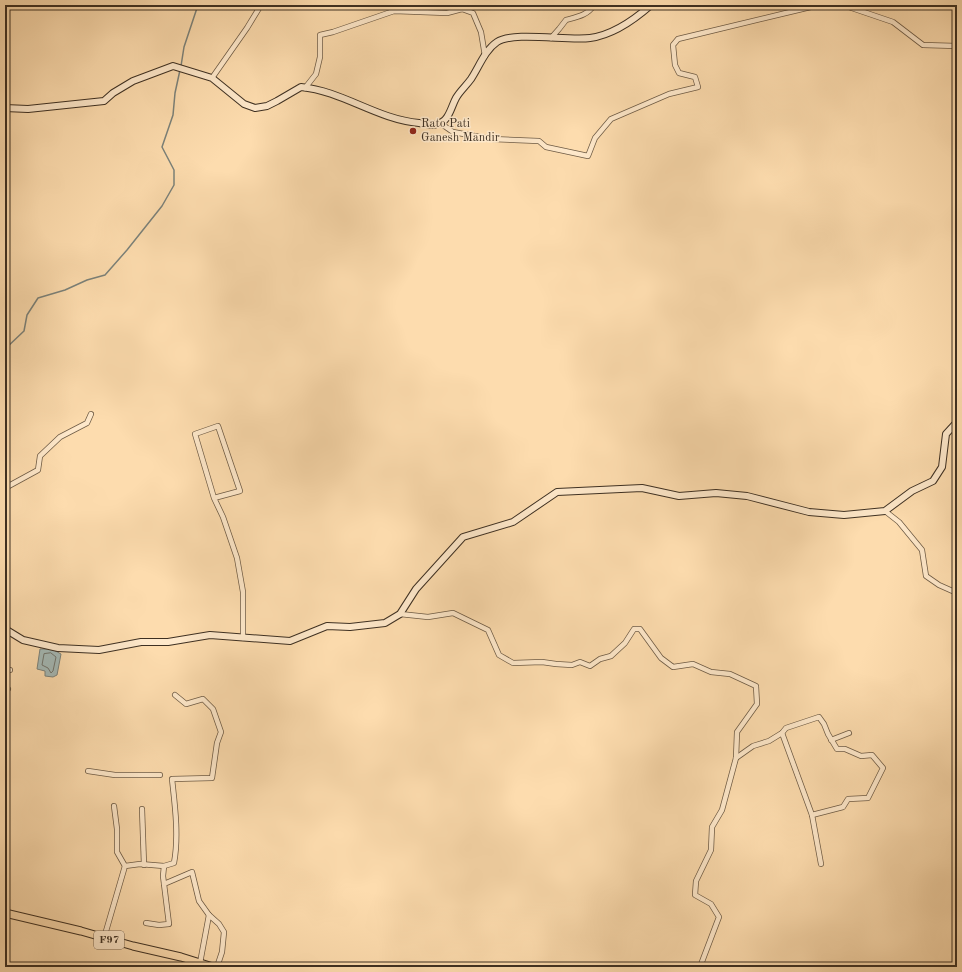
<svg xmlns="http://www.w3.org/2000/svg" width="962" height="972" font-family="'Old Standard TT',serif">
<rect width="100%" height="100%" fill="#fddcae"/>
<filter id="stains"><feTurbulence type="fractalNoise" baseFrequency=".005" numOctaves="4"/><feColorMatrix values="0 0 0 0 .2 0 0 0 0 .09 0 0 0 0 .02 0 0 0 .5 -.17"/></filter>
<radialGradient id="worn" r=".72"><stop offset=".6" stop-color="#630" stop-opacity="0"/><stop offset="1" stop-color="#630" stop-opacity=".3"/></radialGradient>
<!-- water -->
<polygon fill="#a4b9b6" stroke="#7b827b" points="40,649 52,649 61,654 57,675 53,677 45,676 45,671 37,669"/>
<g fill="none" stroke-linecap="round" stroke-linejoin="round">
<!-- shore -->
<polygon stroke="#71746c" stroke-width="1" points="51,653 56,657 53,671 51,673 48,668 42,665 44,654"/>
<!-- stream -->
<g stroke="#7b827b" stroke-width="1.5">
<polyline points="181,66 184,47 198,5"/>
<polyline points="5,349 24,331 27,315 38,298 65,290 87,280 105,275 127,250 162,206 174,185 174,170 162,147 173,115 175,93 180,70"/>
</g>
<defs>
<g id="street">
<polyline points="843,5 893,22 923,45 957,46"/>
<polyline points="462,9 467,5"/>
<path d="M 551,38 L 559,29 L 566,20 C 577,17 588,15 594,5"/>
<polyline points="212,78 247,28 261,5"/>
<polyline points="305,88 316,74 320,57 320,35 333,32 394,11 447,13 462,9 473,13 481,32 485,56"/>
<polyline points="440,123 453,132 491,139 539,141 546,147 588,156 595,138 611,119 669,94 698,87 695,77 679,73 675,65 673,45 678,39 819,5"/>
<polyline points="5,488 38,470 40,456 60,437 87,423 91,414"/>
<polyline points="214,498 240,491 218,426 195,434 214,498 223,517 237,558 243,592 243,638"/>
<polyline points="885,511 899,522 922,550 926,576 939,585 957,593"/>
<polyline points="400,614 428,617 453,613 488,630 499,655 513,663 542,662 556,664 572,665 580,662 590,666 600,659 611,656 625,643 634,629 640,629 661,658 673,667 693,664 711,672 730,674 756,686 757,704 737,732 736,758 722,810 712,827 711,850 696,881 695,895 711,904 719,917 700,967"/>
<polyline points="5,670 10,670"/>
<polyline points="5,687 8,689"/>
<polyline points="782,733 812,815 821,864"/>
<polyline points="831,740 849,733"/>
<polyline points="736,758 753,746 769,741 782,733 786,728 819,717 824,724 828,734 837,749 845,749 861,756 872,755 883,768 868,798 848,799 843,807 812,815"/>
<polyline points="88,771 115,775 160,775"/>
<polyline points="114,806 117,829 117,852 125,866"/>
<polyline points="142,809 144,865"/>
<polyline points="164,866 163,876 164,884"/>
<polyline points="146,923 159,925 169,924 164,884 192,872 199,901 209,915"/>
<path d="M 104,938 L 125,866 L 140,864 L 164,866 L 174,863 C 179,836 175,806 172,779 L 212,778 L 217,743 L 221,732 L 213,709 L 203,699 L 186,704 L 175,695"/>
<polyline points="200,963 209,915 219,924 224,932 222,952 217,967"/>
</g>
<g id="secondary">
<path d="M 5,108 L 28,109 L 104,101 L 113,93 L 133,81 L 173,66 L 212,78 L 244,104 L 255,108 L 267,106 L 277,101 L 301,87 C 343,91 376,119 419,123 C 425,124 432,126 437,124 C 449,122 451,107 456,98 C 460,91 466,86 471,79 C 479,67 485,50 497,42 C 513,31 568,41 590,38 C 613,35 634,20 651,5"/>
<polyline points="5,629 23,640 58,648 99,650 141,642 168,642 210,635 290,641 327,626 350,627 385,623 400,614 416,589 463,537 513,522 557,492 642,488 679,496 716,493 747,496 809,512 844,515 885,511 912,491 933,481 942,467 946,434 957,422"/>
</g>
<polyline id="primary" points="5,913 81,931 133,946 181,957 213,967"/>
</defs>
<!-- street casing -->
<use href="#street" stroke="#6e5b45" stroke-width="6"/>
<!-- secondary casing -->
<use href="#secondary" stroke="#3e3022" stroke-width="8"/>
<!-- primary casing -->
<use href="#primary" stroke="#3e3022" stroke-width="9"/>
<!-- street -->
<use href="#street" stroke="#fee8ca" stroke-width="4.5"/>
<!-- secondary -->
<use href="#secondary" stroke="#fee8ca" stroke-width="6"/>
<!-- primary -->
<use href="#primary" stroke="#fddcae" stroke-width="7"/>
</g>
<!-- markers -->
<circle fill="#8f2418" stroke="#fee8ca" stroke-width="1.5" cx="413" cy="131" r="4"/>
<g text-anchor="middle" dominant-baseline="central" stroke-width="3" stroke-linejoin="round" paint-order="stroke">
<!-- shield labels -->
<rect fill="#fee8ca" stroke="#786754" stroke-width="1" x="94" y="931" width="30" height="18" rx="3"/>
<g font-size="11" font-weight="bold" fill="#3e3022">
<text x="109" y="940">F97</text>
</g>
<!-- poi labels -->
<g font-size="12" fill="#3e3022" stroke="#fee8ca" text-anchor="start">
<text x="421" y="124">Rato Pati<tspan x="421" dy="14">Ganesh Mandir</tspan></text>
</g>
</g>
<!-- margin -->
<rect width="962" height="972" fill="none" stroke="#fddcae" stroke-width="20"/>
<rect x="6" y="6" width="950" height="960" fill="none" stroke="#3e3022" stroke-width="2"/>
<rect x="10" y="10" width="942" height="952" fill="none" stroke="#3e3022"/>
<rect width="100%" height="100%" filter="url(#stains)"/>
<rect width="100%" height="100%" fill="url(#worn)"/>
</svg>
